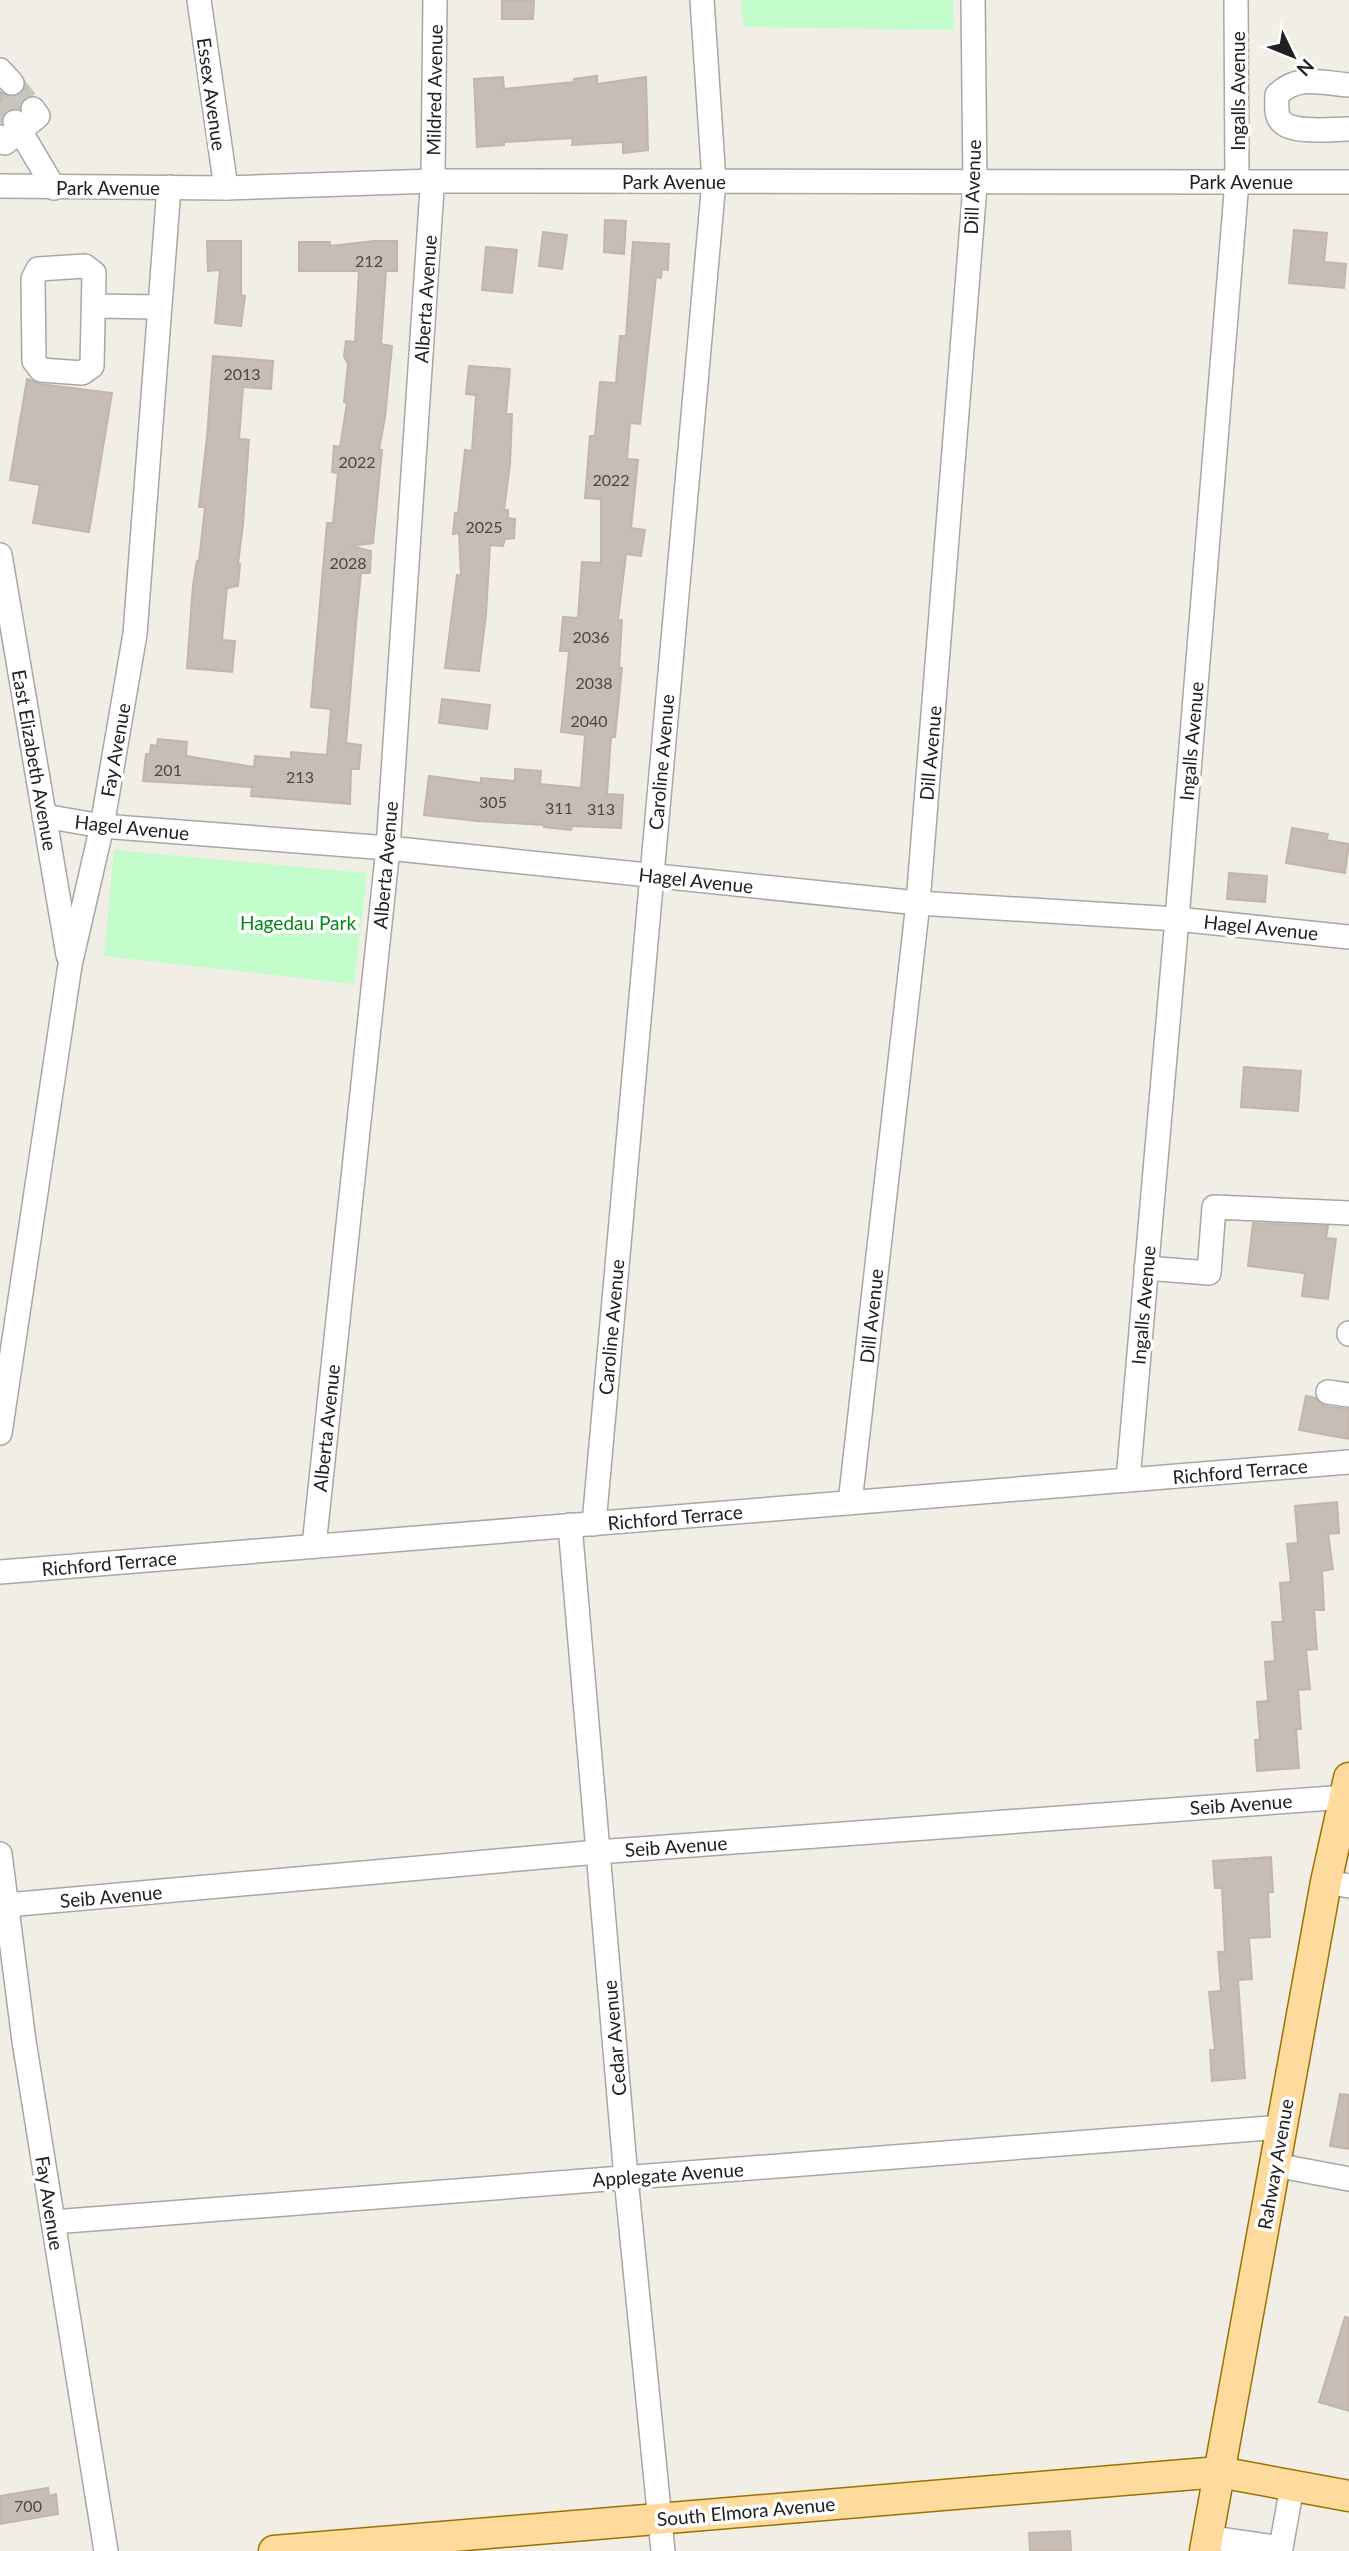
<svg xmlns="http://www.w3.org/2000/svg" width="1349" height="2551" font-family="Lato,sans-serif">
<rect width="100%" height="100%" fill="#f1eee6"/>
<!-- park -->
<g fill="#c2fcca">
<polygon points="740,0 953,0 954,30 744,27"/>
<polygon points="114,850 367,873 354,984 104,956"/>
</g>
<!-- building -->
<g fill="#c6beb5" stroke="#c3b5a8" stroke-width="2">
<polygon points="502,0 534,0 533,19 502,19"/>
<polygon points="597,76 597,84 646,77 648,150 623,153 623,142 572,145 573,138 504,142 504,145 477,147 474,79 503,77 504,89 574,82 574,79"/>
<polygon points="25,89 30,96 21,103 19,109 7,110 0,123 0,92 14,97"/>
<polygon points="605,220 626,221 624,254 604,252"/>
<polygon points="1294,230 1327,233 1324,262 1346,264 1344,288 1289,283"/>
<polygon points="543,232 567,235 562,269 539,266"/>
<polygon points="207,241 241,241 241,295 245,296 241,326 215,323 220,270 208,271"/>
<polygon points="374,241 397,241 397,271 386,271 381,344 392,346 385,417 379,450 382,450 373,543 351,546 371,551 370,573 361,573 356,624 346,743 361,745 359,769 351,769 350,804 251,796 252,787 143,781 146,754 150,754 151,745 157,746 158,739 187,742 186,756 254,767 255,756 291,759 291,752 327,755 331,709 311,707 327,523 333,523 338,473 332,472 334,446 340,447 347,403 344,402 348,364 344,356 346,341 355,342 359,271 299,271 299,242 330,242 330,246"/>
<polygon points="633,242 669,244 668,270 662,269 661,278 656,277 640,424 630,423 627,459 638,460 631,528 645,530 641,556 626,554 618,620 622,620 619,668 622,668 615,737 611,737 607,794 623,795 621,828 572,826 571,830 544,827 544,825 477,821 424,815 429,776 481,783 481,778 515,781 515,769 541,771 540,784 581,788 585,735 561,732 569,651 560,651 563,617 578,618 582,562 601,563 601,499 585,498 590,436 595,436 600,382 616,383 620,336 626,336"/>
<polygon points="486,247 517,250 512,293 482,290"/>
<polygon points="213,356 273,361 271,389 243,387 239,439 249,440 243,524 238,564 240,564 238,586 227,588 222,640 235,641 232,672 187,668 193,585 197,561 199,561 205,507 199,507 207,437"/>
<polygon points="469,366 510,369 506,414 512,414 510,464 504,510 508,510 508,518 515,519 514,538 505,539 503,546 490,545 486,615 479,671 445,668 457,575 461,576 459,533 453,534 455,513 458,513 465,450 472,451 476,395 466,394"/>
<polygon points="27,379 40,384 112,393 89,532 33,523 40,485 10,480"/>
<polygon points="442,699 490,705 487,729 439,723"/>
<polygon points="1292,828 1328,834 1326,840 1349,844 1345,873 1286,863"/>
<polygon points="1229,873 1267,876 1265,902 1227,899"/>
<polygon points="1244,1067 1301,1071 1298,1111 1241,1107"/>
<polygon points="1253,1223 1328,1226 1326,1238 1336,1239 1328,1299 1302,1296 1305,1273 1248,1266"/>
<polygon points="1306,1396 1315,1398 1325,1406 1349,1409 1349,1439 1299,1430"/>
<polygon points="1337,1502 1339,1533 1328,1534 1333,1569 1322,1571 1324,1610 1314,1610 1317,1649 1306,1650 1310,1689 1298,1690 1301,1729 1296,1729 1299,1768 1257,1771 1255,1740 1260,1740 1257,1702 1268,1701 1265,1662 1275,1661 1272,1622 1283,1622 1280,1583 1291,1582 1287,1544 1298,1543 1295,1506"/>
<polygon points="1271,1857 1273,1892 1268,1892 1270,1937 1249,1938 1252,1979 1238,1980 1245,2078 1212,2081 1210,2050 1215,2050 1209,1992 1221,1991 1218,1952 1225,1952 1222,1888 1215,1888 1213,1861"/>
<polygon points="1340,2094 1349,2095 1349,2149 1330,2146"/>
<polygon points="1345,2317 1349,2318 1349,2411 1319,2402"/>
<polygon points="48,2488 49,2496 56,2494 58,2514 0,2524 0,2496"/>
<polygon points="1070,2531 1071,2551 1030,2551 1029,2533"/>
</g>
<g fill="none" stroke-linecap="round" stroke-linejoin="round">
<!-- minor-tunnel -->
<g stroke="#c7c5be" stroke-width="23" stroke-dasharray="23 11" stroke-linecap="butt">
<polyline points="12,83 33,109"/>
<polyline points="0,103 15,122"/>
</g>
<defs>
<g id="minor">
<polyline points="199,0 226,188"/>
<polyline points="0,70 12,83"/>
<path d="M 1349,85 C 1322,83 1297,74 1277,95 C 1277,104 1275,116 1282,122 C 1294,134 1333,129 1349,129"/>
<polyline points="15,122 54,188"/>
<polyline points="0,137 5,143 38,116 33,109"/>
<polyline points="0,186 226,188 433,181 1349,182"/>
<polygon points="85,266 94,273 92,366 82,373 41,370 34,361 33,279 38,269"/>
<polyline points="94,306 158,307"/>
<polyline points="0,555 68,955"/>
<polyline points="44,816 102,826 388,848 918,903 1177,919 1349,937"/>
<polyline points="1146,1268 1209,1273 1214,1207 1349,1213"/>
<polyline points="1349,1334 1349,1333"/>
<polyline points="1328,1392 1349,1395"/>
<polyline points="0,1433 70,965 102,826 135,634 169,187"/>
<polyline points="1128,1480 1177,919 1237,181 1236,0"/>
<polyline points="850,1503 918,903 975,186 973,0"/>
<polyline points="594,1524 714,181 702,0"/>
<polyline points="570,1525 626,2178 663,2551"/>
<polyline points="314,1546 388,848 433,174 435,0"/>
<polyline points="0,1572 1349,1462"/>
<polyline points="0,1854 24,2041 106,2551"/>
<polyline points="1326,1882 1349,1886"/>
<polyline points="7,1905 598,1852 1346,1797"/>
<polyline points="1275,2165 1349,2179"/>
<polyline points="53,2222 1282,2127"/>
<polyline points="1207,2537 1281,2548 1292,2486"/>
</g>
<g id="major">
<polyline points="274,2551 1219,2472 1349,2496"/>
<polyline points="1205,2551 1326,1882 1349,1778"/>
</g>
</defs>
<!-- minor casing -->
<use href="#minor" stroke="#a7a7a7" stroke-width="26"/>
<!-- major casing -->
<use href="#major" stroke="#9c7100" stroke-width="33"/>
<!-- minor -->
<use href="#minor" stroke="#fff" stroke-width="23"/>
<!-- major -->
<use href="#major" stroke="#ffda9d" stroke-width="30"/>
</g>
<g text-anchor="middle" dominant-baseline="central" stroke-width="7" stroke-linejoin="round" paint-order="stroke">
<!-- number labels -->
<g font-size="16" fill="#4a4845">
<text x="369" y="260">212</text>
<text x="242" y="373">2013</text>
<text x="357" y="461">2022</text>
<text x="611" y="479">2022</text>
<text x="484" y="526">2025</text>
<text x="348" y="562">2028</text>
<text x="591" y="636">2036</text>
<text x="594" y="682">2038</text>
<text x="589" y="720">2040</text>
<text x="168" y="769">201</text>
<text x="300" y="776">213</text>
<text x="493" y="801">305</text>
<text x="559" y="807">311</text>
<text x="601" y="808">313</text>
<text x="28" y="2505">700</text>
</g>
<!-- street labels -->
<g font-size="19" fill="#202020" stroke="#fff">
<text transform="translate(434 90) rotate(-89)">Mildred Avenue</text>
<text transform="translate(1237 91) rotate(-90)">Ingalls Avenue</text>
<text transform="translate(212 94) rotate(82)">Essex Avenue</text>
<text x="674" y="181">Park Avenue</text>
<text x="1241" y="181">Park Avenue</text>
<text x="108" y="187">Park Avenue</text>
<text transform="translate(972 187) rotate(-88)">Dill Avenue</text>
<text transform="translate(425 299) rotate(-86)">Alberta Avenue</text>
<text transform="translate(1191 741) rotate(-85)">Ingalls Avenue</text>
<text transform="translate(115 750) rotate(-80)">Fay Avenue</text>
<text transform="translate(930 753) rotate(-85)">Dill Avenue</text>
<text transform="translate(35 760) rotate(80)">East Elizabeth Avenue</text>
<text transform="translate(661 762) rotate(-85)">Caroline Avenue</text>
<text transform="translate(132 827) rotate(6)">Hagel Avenue</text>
<text transform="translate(385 865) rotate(-85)">Alberta Avenue</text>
<text transform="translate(696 880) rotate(6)">Hagel Avenue</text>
<text transform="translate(1261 927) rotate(6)">Hagel Avenue</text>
<text transform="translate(1143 1305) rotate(-85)">Ingalls Avenue</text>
<text transform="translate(871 1316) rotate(-84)">Dill Avenue</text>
<text transform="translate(611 1327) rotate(-85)">Caroline Avenue</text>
<text transform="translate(326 1428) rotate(-84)">Alberta Avenue</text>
<text transform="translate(1240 1471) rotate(-5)">Richford Terrace</text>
<text transform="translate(675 1517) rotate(-5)">Richford Terrace</text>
<text transform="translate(109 1563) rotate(-5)">Richford Terrace</text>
<text transform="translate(1241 1804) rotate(-4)">Seib Avenue</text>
<text transform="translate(676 1846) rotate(-4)">Seib Avenue</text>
<text transform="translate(111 1896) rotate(-5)">Seib Avenue</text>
<text transform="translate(614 2038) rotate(-95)">Cedar Avenue</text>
<text transform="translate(1275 2164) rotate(-80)">Rahway Avenue</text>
<text transform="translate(668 2174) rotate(-4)">Applegate Avenue</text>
<text transform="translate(50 2203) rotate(81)">Fay Avenue</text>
<text transform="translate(746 2511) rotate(-5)">South Elmora Avenue</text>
</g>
<!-- park labels -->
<g font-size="19" fill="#078518" stroke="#fff">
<text x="298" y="922">Hagedau Park</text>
</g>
</g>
<!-- north arrow -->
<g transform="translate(1293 56) rotate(133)" stroke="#ffffff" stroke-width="5" paint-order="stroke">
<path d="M0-5L12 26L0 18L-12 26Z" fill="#202020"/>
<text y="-10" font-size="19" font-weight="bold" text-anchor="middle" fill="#202020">N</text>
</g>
</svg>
